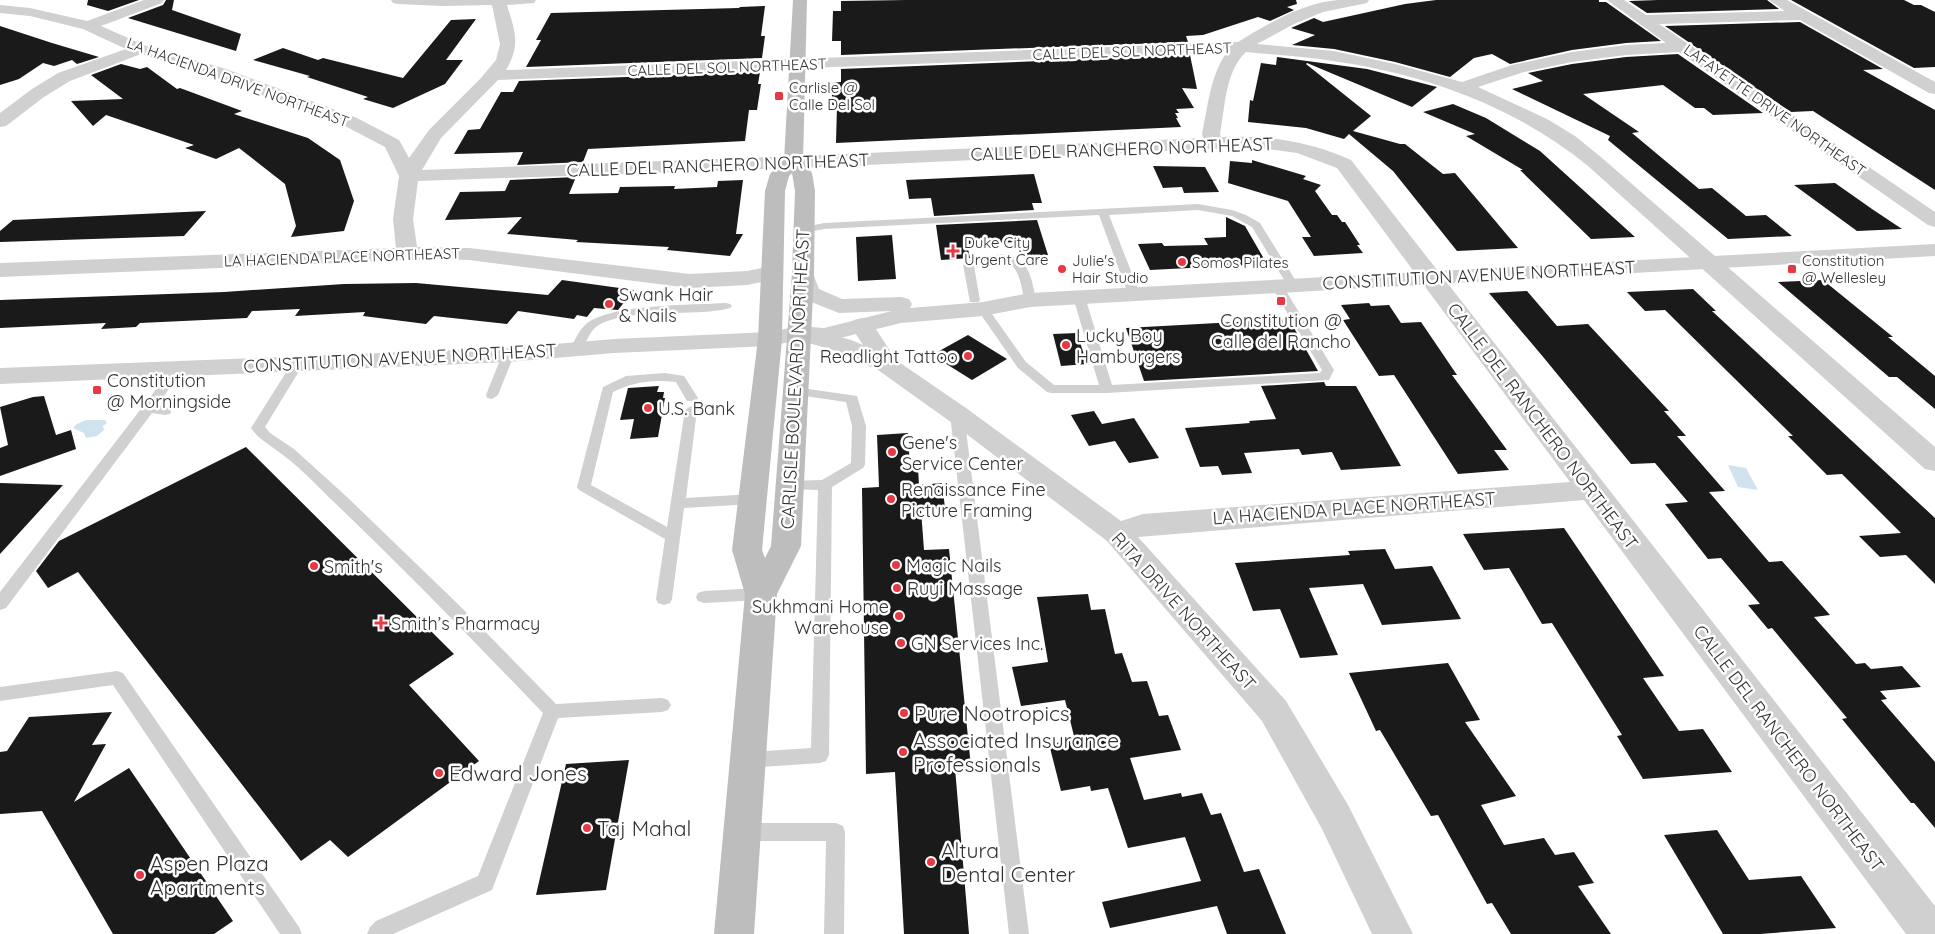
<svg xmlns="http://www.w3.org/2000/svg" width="1935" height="934" font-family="Quicksand,sans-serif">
<rect width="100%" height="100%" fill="#fff"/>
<!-- water -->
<g fill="#cfe2ee">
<polygon points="86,420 105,420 107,423 103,426 104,430 97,436 86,438 84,433 73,428 77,424"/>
<polygon points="1728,465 1746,468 1758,490 1738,487"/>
</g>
<!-- building -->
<g fill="#1a1a1a">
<polygon points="88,0 139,0 108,11 87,5"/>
<polygon points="166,0 174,0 172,10 241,34 236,51 128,18 163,5"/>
<polygon points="906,0 1296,0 1297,4 1287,7 1294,10 1270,21 1258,17 1203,35 1186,36 1188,42 841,55 841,41 832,41 833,11 841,11 841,1"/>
<polygon points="1436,0 1599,0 1599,2 1606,2 1661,41 1626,43 1572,50 1510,64 1492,54 1474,58 1450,77 1395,62 1334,49 1292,45 1315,35 1291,28 1314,18 1323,22 1405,4"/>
<polygon points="1658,0 1767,0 1779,9 1647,13 1629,1"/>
<polygon points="1791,0 1904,0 1914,5 1921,5 1935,12 1935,67 1914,68"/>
<polygon points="765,6 761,36 765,36 762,58 526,67 541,40 536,40 551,13 739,8 740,7"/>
<polygon points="476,19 446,60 463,60 445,84 393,108 363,99 368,97 307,77 310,76 253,60 283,48 318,60 323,58 403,78 451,20"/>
<polygon points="1800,22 1883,69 1863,70 1935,110 1935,190 1813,111 1791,112 1665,26"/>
<polygon points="0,26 52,43 99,57 77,64 72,60 54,66 43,63 19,79 0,85"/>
<polygon points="1678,54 1763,113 1713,115 1704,108 1695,108 1663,85 1583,94 1639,132 1632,133 1699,189 1712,188 1746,216 1766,215 1792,236 1728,239 1608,140 1610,136 1512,89 1543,81 1528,73 1572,64 1626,57"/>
<polygon points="1190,55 1197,89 1182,88 1194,108 1176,109 1179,113 1175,113 1178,118 1176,118 1181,127 836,143 837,105 832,105 832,83 841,82 841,69"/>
<polygon points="1277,57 1367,69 1437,87 1412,107 1307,63 1306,64 1371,116 1353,131 1400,144 1405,144 1443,174 1455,173 1518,248 1457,251 1393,171 1349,134 1344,139 1306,128 1248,122 1250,100 1253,101 1261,63 1276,65"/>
<polygon points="121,64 140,69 147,67 177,89 180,88 242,111 234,114 308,138 340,160 354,201 344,231 291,237 296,226 285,184 239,148 216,159 185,148 194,145 106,115 93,126 71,101 123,99 91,75"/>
<polygon points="760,72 758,84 761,84 757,110 749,110 745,141 588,149 583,162 517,165 523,152 454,154 468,130 480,129 501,92 513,92 519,81"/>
<polygon points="1453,104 1486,118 1540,151 1635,237 1591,239 1520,170 1523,170 1466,136 1475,134 1423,112"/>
<polygon points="1252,160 1306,176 1303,179 1321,185 1315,191 1332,215 1337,215 1342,222 1345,222 1360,245 1357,245 1363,253 1314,256 1302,237 1311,237 1288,201 1228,183 1230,161 1252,163"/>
<polygon points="1153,166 1205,167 1219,192 1184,193 1182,187 1163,188"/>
<polygon points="1034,174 1042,203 1032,203 1034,210 934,216 931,198 909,199 906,180"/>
<polygon points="576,177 569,194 618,193 620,187 675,186 674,189 717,187 718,181 743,180 736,234 743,234 730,256 667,250 669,247 576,242 578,240 507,234 522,217 445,220 460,192 505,191 510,180"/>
<polygon points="1835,183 1872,209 1902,229 1857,231 1794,185"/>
<polygon points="206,211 184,236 0,242 0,231 13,220"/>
<polygon points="1226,217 1245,226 1267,264 1150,270 1138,244 1162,243 1164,246 1208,245 1204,238 1226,237"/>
<polygon points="1037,220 1048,255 1021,257 1017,242 967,244 970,258 941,260 936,225"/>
<polygon points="892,235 896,279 858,281 856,237"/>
<polygon points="562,280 634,290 618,310 594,308 587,317 577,315 574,319 518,311 507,324 434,316 426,324 363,316 365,312 295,316 300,309 252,311 247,318 140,323 136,327 101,329 106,323 0,328 0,300 224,292 344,284 416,283 548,295"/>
<polygon points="1823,280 1893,337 1888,337 1935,376 1935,409 1897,377 1889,377 1778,282"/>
<polygon points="1693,289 1716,311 1712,311 1935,518 1935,584 1906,555 1880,557 1859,536 1901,533 1842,474 1827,475 1788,436 1793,436 1665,310 1645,311 1627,292"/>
<polygon points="1527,291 1557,326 1588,324 1669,411 1664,411 1686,436 1677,436 1725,491 1709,492 1769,562 1782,561 1830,615 1814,617 1856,664 1865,663 1871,669 1902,666 1921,687 1880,691 1887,699 1881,700 1935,762 1935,828 1914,803 1911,803 1842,719 1847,718 1772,628 1768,629 1748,605 1760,604 1721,558 1708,559 1665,504 1688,502 1655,463 1631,464 1544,358 1489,293"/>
<polygon points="1369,303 1371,306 1389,305 1401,323 1421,322 1457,375 1452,375 1507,450 1494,450 1509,470 1458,474 1394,375 1379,376 1343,320 1350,319 1341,305"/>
<polygon points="1289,319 1318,371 1144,381 1126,328"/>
<polygon points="1077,333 1087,364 1061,366 1053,334"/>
<polygon points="968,335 1007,359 972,380 932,355"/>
<polygon points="1324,382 1326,386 1356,386 1401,466 1341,470 1332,452 1302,455 1299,449 1244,453 1252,473 1222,475 1218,466 1200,467 1185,428 1250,423 1249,421 1276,419 1261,386"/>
<polygon points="659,386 657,392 664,392 663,398 665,398 658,437 630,439 634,419 620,420 628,388"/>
<polygon points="44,396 56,435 71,430 76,449 0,476 0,448 8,445 0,407 33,397"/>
<polygon points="1094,411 1102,424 1134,418 1159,458 1129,463 1115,441 1089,446 1071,415"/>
<polygon points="908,433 910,468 918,468 919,485 942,483 945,508 921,510 924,550 949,549 971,767 955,768 969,934 904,934 895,772 866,774 862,488 879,487 877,435"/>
<polygon points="246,447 454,654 409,685 479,761 348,857 330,840 301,861 78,572 48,588 36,571 59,541"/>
<polygon points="0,483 63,485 0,554"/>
<polygon points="1564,528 1664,676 1643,678 1679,731 1703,729 1732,772 1643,779 1617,736 1622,735 1552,623 1542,624 1509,568 1484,570 1463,534"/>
<polygon points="1385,549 1395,569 1432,566 1461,619 1382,625 1363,584 1309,588 1338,655 1300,658 1280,609 1253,611 1235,563 1350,555 1348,551"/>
<polygon points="1088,594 1091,610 1105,609 1115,654 1122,653 1132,682 1147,681 1159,716 1168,715 1181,750 1130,758 1144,800 1181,793 1182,797 1202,793 1211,815 1221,813 1244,872 1259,869 1286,934 1227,934 1217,906 1110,928 1102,902 1201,881 1185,837 1128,848 1108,788 1091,791 1090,786 1061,791 1049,744 1075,740 1065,700 1021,706 1012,667 1048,662 1037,597"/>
<polygon points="1448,663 1480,720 1465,722 1516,796 1481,805 1504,845 1544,838 1555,855 1574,852 1594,883 1578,886 1611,934 1511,934 1492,903 1487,904 1438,815 1431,816 1380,730 1376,731 1349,673"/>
<polygon points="112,712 92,745 106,744 74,802 129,768 233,921 214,934 113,934 42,811 0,814 0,752 7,751 29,717"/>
<polygon points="629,760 606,890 536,895 566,764"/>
<polygon points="1717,830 1749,880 1801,876 1836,928 1760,934 1723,934 1664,835"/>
</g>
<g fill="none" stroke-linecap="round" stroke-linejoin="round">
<!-- service -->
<g fill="#d0d0d0" fill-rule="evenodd">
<polygon points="1198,204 1232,210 1246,215 1260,223 1299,286 1297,288 1289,288 1252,227 1232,216 1198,210 1109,215 1140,294 1134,297 1128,294 1099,215 824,229 804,233 799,230 800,228 824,223"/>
<path d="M 1002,254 C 1030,259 1031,276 1036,300 L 1030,303 L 1024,300 C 1019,267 1011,249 974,266 L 980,300 L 978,302 L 970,302 L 963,265 L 976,258 Z"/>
<polygon points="1277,283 1283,286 1334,370 1329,380 1107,393 1051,393 1047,392 1018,368 977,309 983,306 987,307 1026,362 1054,385 1099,385 1073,297 1079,294 1085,297 1112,385 1320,373 1322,370 1271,286"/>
<path d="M 726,303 L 730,304 L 732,306 L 730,308 C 694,318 630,306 597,326 C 589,332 586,344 580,352 L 576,353 L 570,349 C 575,340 580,327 590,321 C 619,304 691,305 726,303 Z"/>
<polygon points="508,351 514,355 498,395 492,399 487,398 486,395 502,355"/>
<path d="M 298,359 L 304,363 L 265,427 L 270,433 L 294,449 L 347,497 L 461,607 L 556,704 L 662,698 L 668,700 L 671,705 L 668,710 L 662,712 L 558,718 L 492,890 L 393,934 L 367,934 L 370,927 L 376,921 L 478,876 L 543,713 C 475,642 407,572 336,504 C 319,488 302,469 283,455 C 272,446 259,440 251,428 L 292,363 Z"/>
<polygon points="178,365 184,369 157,405 170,408 171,411 170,414 165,415 152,413 6,608 0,610 0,592 174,366"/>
<path d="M 665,373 L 684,376 L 698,398 L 697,401 L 687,401 L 676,382 C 654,379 632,382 613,392 L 591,485 L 667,527 L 685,410 L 691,406 L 697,410 L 686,498 L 753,494 L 758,495 L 760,499 L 758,503 L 753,504 L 684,508 L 672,599 L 670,603 L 664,605 L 658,603 L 656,599 L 665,539 L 579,490 L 577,487 L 603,387 L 626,376 Z"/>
<polygon points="795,387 857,396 866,426 865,465 863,468 832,487 829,755 826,761 820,763 749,768 743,766 740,760 743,754 749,752 811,748 818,490 785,489 783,486 785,483 790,481 822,480 851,463 852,426 846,402 791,394 789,391 791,388"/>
<polygon points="957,410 964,414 1029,934 1009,934 950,414"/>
<polygon points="761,588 766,590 769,594 766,598 761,600 704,603 698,601 696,597 698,593 704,591"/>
<polygon points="117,671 123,673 299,927 302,934 280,934 113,685 0,701 0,687"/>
<polygon points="743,823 836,823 843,826 845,832 844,934 824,934 826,841 743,841 736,838 734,832 736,826"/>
</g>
<!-- minor -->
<path fill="#d0d0d0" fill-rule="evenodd" d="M 144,0 L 164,0 L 162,3 L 101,26 L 146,46 L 226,69 L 357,118 L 399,140 L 409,158 L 429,130 L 481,78 L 496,60 L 500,44 L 492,5 L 442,6 L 398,4 L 393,3 L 391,0 L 536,0 L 534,3 L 507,5 C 515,31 521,45 506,70 L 1238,42 C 1265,25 1305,2 1338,0 C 1348,0 1359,0 1369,0 L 1367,3 L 1323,12 L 1294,24 L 1257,44 L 1334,51 L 1395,64 L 1462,82 L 1512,65 L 1572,52 L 1626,45 L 1666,43 L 1607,0 L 1624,0 L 1646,15 L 1785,11 L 1769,0 L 1787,0 L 1935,82 L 1935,94 L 1929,93 L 1800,20 L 1659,24 L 1935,212 L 1935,227 L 1928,225 L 1679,52 L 1626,55 L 1572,62 L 1524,72 L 1478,87 L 1547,119 L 1575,136 L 1602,158 L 1935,447 L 1935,471 L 1925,469 L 1588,166 C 1516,107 1425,74 1333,61 C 1305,56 1275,55 1246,52 C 1225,71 1225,108 1220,134 L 1221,137 C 1267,135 1309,141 1351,160 L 1935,906 L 1935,934 L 1906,934 L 1584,500 L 1138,537 L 1286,701 L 1348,805 L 1413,934 L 1372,934 L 1322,829 L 1262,721 L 1107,541 L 948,420 L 878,370 L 833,350 L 791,338 L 787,333 L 791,328 L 799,326 L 851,340 L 863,345 L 850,325 L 854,320 L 862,318 L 870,320 L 896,360 L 966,408 L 1121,521 L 1143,514 L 1570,482 L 1337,168 L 1297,153 L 1254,147 L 823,167 L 418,181 L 413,219 L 417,247 L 469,248 L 690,274 L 747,271 L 772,266 L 780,268 L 783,273 L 780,278 L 747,285 L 690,288 L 469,260 L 437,259 L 0,277 L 0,263 L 396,248 L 393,219 L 399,176 L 385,147 L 345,126 L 214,77 L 141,54 L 70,81 L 44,97 L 6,126 L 0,127 L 0,113 L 32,89 L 58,73 L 126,49 L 83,29 L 30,16 L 0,13 L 0,5 L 30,8 L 87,21 ZM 1227,52 C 1210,76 1208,106 1202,134 L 1203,138 L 823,155 L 422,170 L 441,138 L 498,80 Z"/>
<!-- tertiary -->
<polygon fill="#d0d0d0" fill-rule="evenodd" points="1935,244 1935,256 1030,307 983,316 901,323 824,342 799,340 770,346 614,353 508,362 0,384 0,368 508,348 614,339 770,332 799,326 824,328 892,311 839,313 801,298 792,273 795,268 803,266 811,268 819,289 842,299 901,297 909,299 912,304 910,308 983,302 1030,293"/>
<!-- secondary -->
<path fill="#bdbdbd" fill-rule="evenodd" d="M 793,0 L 807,0 L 803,161 L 812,173 L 815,191 L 814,273 L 801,546 L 777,594 L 754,934 L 714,934 L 745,594 L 732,550 L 758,339 L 765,191 L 770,174 L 784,160 ZM 792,173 L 795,191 L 792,273 L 771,546 L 765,558 L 762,550 L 782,339 L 785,191 L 789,176 Z"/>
</g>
<!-- markers -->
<g fill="#e63946" stroke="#fff" stroke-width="2">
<rect x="774" y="91" width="10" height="10" rx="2.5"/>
<path d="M950.5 243.5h5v5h5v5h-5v5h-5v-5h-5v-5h5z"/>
<circle cx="1182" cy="262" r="5"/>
<circle cx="1062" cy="269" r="5"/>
<rect x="1787" y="264" width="10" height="10" rx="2.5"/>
<rect x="1276" y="296" width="10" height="10" rx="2.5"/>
<circle cx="609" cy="304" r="5"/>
<circle cx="1066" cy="345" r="5"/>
<circle cx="968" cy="356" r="5"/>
<rect x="92" y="385" width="10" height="10" rx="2.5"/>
<circle cx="648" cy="408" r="5"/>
<circle cx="892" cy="452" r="5"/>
<circle cx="891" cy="499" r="5"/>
<circle cx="896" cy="565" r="5"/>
<circle cx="314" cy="566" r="5"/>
<circle cx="897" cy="588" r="5"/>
<circle cx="899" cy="616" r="5"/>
<path d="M378.5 615.5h5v5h5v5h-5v5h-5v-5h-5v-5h5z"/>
<circle cx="901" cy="643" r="5"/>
<circle cx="904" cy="713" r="5"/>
<circle cx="903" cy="752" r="5"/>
<circle cx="439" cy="773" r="5"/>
<circle cx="587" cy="828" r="5"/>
<circle cx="931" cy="862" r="5"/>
<circle cx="140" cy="875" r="5"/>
</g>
<g text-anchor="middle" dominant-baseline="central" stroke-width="5" stroke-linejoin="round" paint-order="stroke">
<!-- far-street labels -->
<g font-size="15" fill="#333" stroke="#fff">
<text transform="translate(1132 51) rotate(-2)">CALLE DEL SOL NORTHEAST</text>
<text transform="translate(727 67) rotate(-2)">CALLE DEL SOL NORTHEAST</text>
<text transform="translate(238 82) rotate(20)">LA HACIENDA DRIVE NORTHEAST</text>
<text transform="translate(1775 110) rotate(35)">LAFAYETTE DRIVE NORTHEAST</text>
<text transform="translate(342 257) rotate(-2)">LA HACIENDA PLACE NORTHEAST</text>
</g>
<!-- far-poi labels -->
<g font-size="15" fill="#333" stroke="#fff" text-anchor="start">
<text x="789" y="87">Carlisle @<tspan x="789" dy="17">Calle Del Sol</tspan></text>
<text x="964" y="242">Duke City<tspan x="964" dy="17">Urgent Care</tspan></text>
<text x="1072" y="260">Julie's<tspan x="1072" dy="17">Hair Studio</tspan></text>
<text x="1802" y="260">Constitution<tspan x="1802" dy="17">@ Wellesley</tspan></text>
<text x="1192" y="262">Somos Pilates</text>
</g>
<!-- street labels -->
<g font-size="18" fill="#333" stroke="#fff">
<text transform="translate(1122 149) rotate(-2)">CALLE DEL RANCHERO NORTHEAST</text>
<text transform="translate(718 165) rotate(-2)">CALLE DEL RANCHERO NORTHEAST</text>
<text transform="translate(1479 275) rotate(-3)">CONSTITUTION AVENUE NORTHEAST</text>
<text transform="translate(400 358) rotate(-3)">CONSTITUTION AVENUE NORTHEAST</text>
<text transform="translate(795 379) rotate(-87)">CARLISLE BOULEVARD NORTHEAST</text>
<text transform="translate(1543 426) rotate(53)">CALLE DEL RANCHERO NORTHEAST</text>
<text transform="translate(1354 508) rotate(-4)">LA HACIENDA PLACE NORTHEAST</text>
<text transform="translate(1184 611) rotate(48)">RITA DRIVE NORTHEAST</text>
<text transform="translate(1789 748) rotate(53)">CALLE DEL RANCHERO NORTHEAST</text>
</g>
<!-- poi labels -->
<g font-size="18" fill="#333" stroke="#fff" text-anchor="start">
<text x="619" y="294">Swank Hair<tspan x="619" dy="21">&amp; Nails</tspan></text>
<text x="1281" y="320" text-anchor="middle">Constitution @<tspan x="1281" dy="21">Calle del Rancho</tspan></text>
<text x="1076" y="335">Lucky Boy<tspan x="1076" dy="21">Hamburgers</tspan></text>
<text x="958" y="356" text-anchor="end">Readlight Tattoo</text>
<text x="107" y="380">Constitution<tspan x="107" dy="21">@ Morningside</tspan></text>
<text x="658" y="408">U.S. Bank</text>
<text x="902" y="442">Gene's<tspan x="902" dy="21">Service Center</tspan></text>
<text x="901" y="489">Renaissance Fine<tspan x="901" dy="21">Picture Framing</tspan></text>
<text x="906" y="565">Magic Nails</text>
<text x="324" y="566">Smith's</text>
<text x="907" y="588">Ruyi Massage</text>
<text x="889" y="606" text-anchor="end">Sukhmani Home<tspan x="889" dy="21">Warehouse</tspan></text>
<text x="391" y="623">Smith’s Pharmacy</text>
<text x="911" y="643">GN Services Inc.</text>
</g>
<!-- near-poi labels -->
<g font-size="21" fill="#333" stroke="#fff" text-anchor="start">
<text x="914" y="713">Pure Nootropics</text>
<text x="913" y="740">Associated Insurance<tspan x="913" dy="24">Professionals</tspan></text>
<text x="449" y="773">Edward Jones</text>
<text x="597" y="828">Taj Mahal</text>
<text x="941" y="850">Altura<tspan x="941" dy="24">Dental Center</tspan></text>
<text x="150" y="863">Aspen Plaza<tspan x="150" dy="24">Apartments</tspan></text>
</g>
</g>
</svg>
